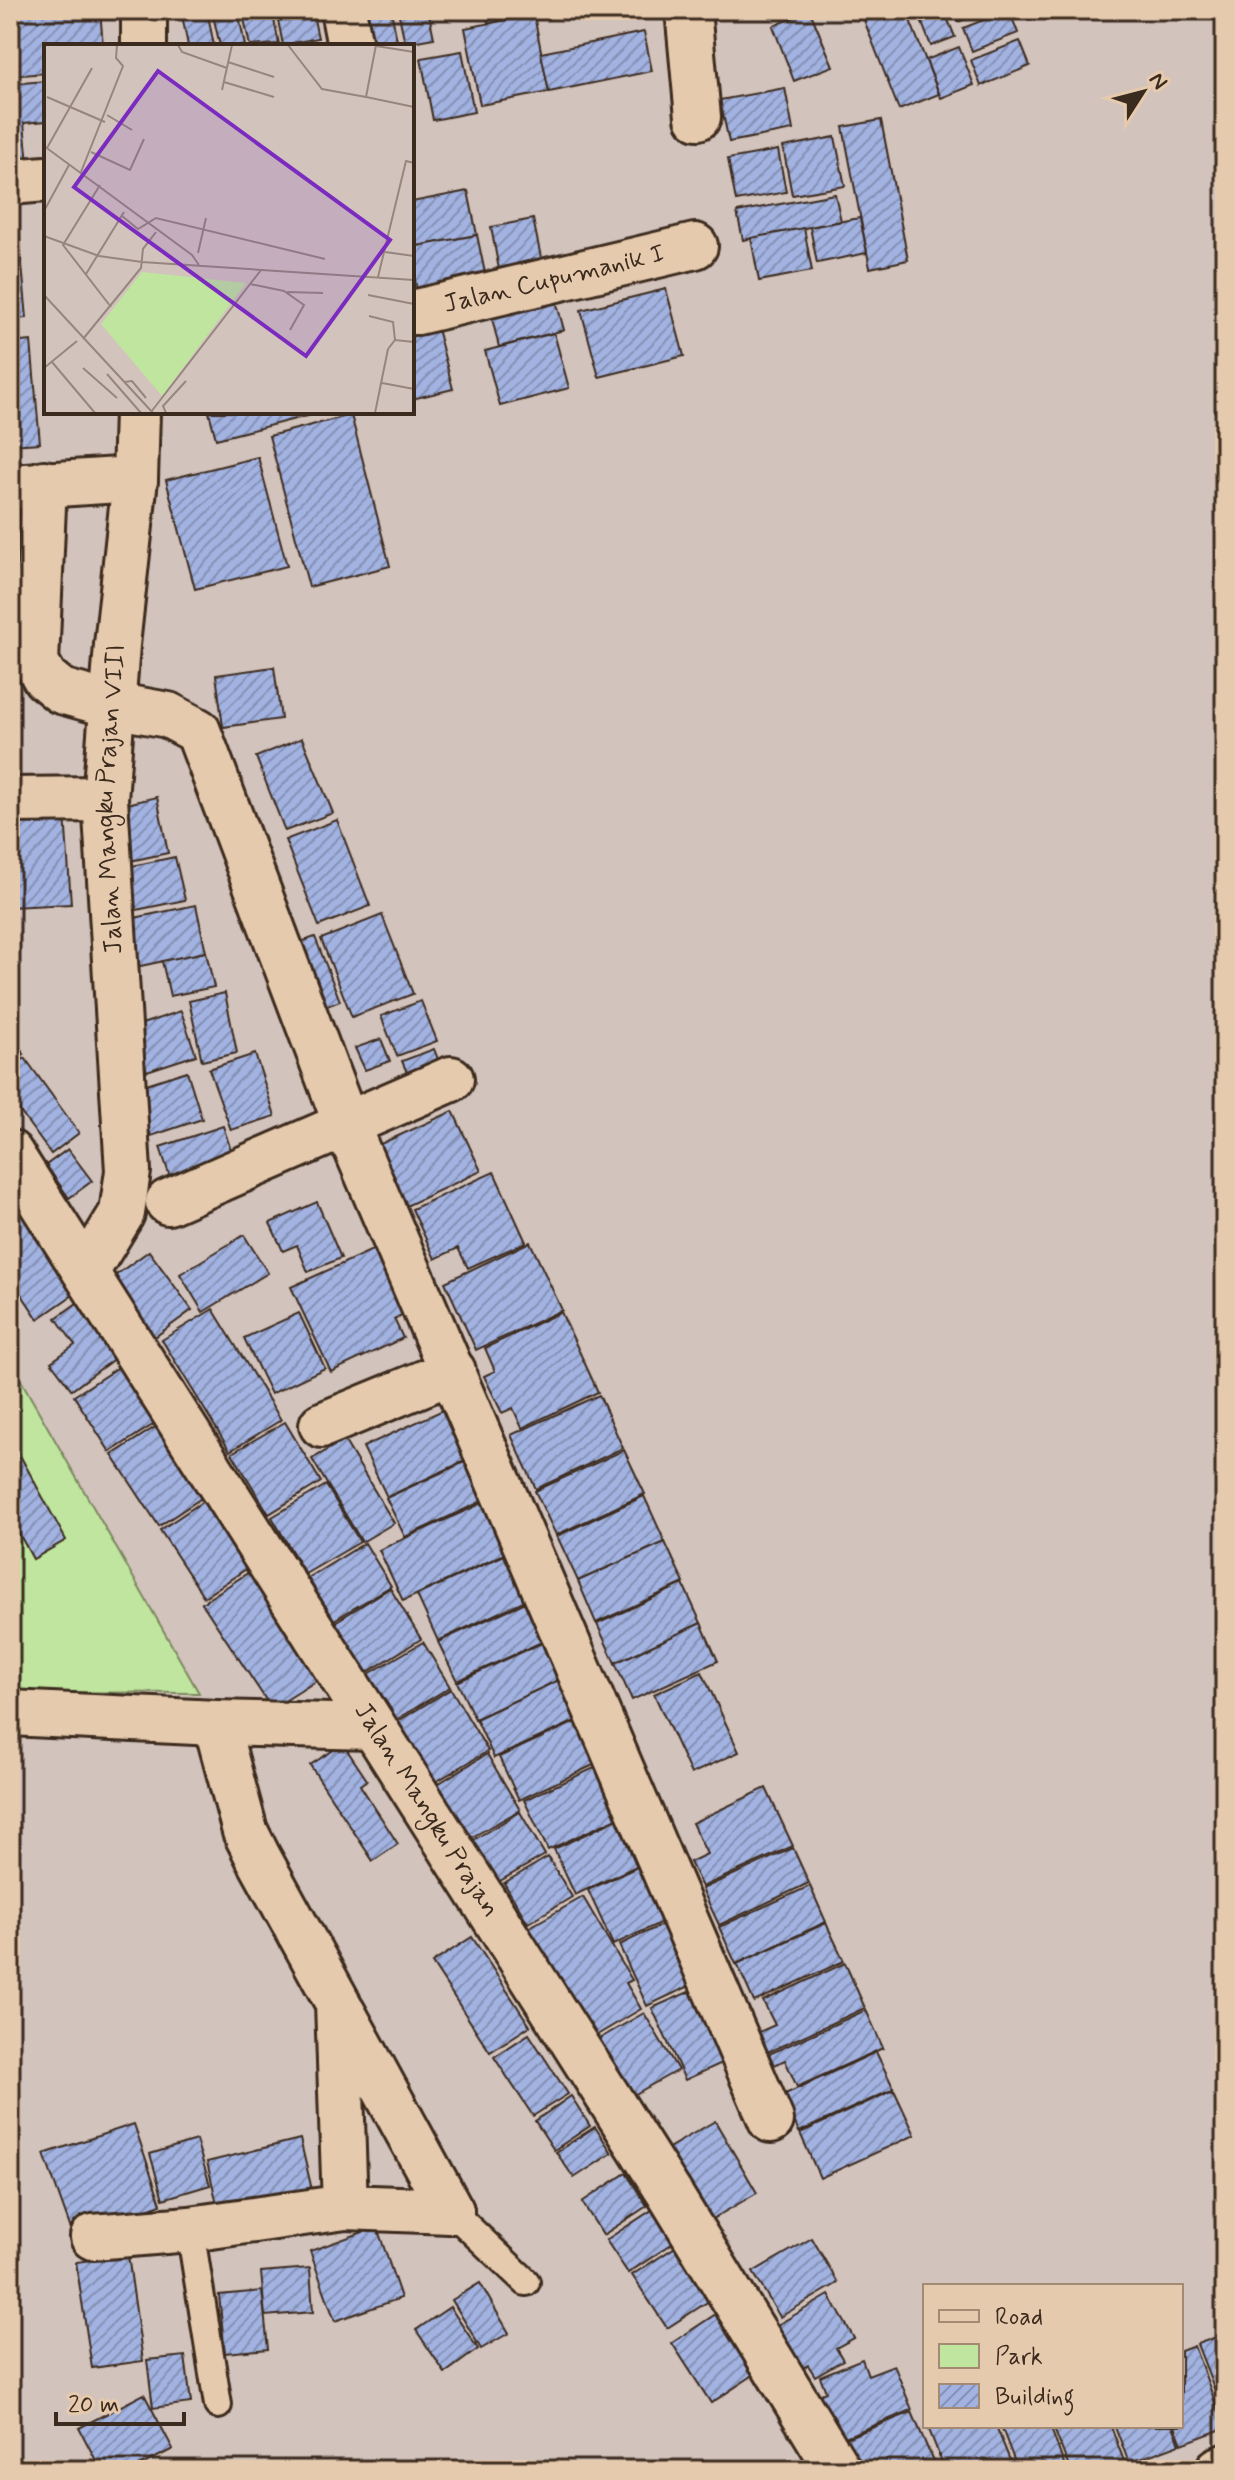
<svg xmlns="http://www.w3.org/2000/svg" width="1235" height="2480" font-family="Mynerve,sans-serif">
<defs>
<pattern id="building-hatch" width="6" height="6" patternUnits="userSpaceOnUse" patternTransform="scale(2)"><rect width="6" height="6" fill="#a2b2e1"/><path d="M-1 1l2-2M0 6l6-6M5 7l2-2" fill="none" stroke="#8591b6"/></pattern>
</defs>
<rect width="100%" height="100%" fill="#d2c3bd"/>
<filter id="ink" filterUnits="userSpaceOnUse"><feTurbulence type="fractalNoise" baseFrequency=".0125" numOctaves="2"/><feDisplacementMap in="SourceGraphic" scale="16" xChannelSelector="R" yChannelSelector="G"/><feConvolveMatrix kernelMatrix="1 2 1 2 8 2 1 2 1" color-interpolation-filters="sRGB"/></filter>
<g filter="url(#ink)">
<!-- green -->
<polygon fill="#bfe59f" stroke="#7d885e" stroke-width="2" points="10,1361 199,1693 10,1692"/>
<!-- building -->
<g fill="url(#building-hatch)" stroke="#3b2a1e" stroke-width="2">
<polygon points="10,10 100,10 103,46 46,46 46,73 10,76"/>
<polygon points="181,10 207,10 214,46 188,46"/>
<polygon points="238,10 245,46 220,46 213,15"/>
<polygon points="242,10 272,10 279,44 250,46"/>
<polygon points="276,10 312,10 318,38 283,45"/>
<polygon points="357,10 391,10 398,46 365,46"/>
<polygon points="398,10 428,10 434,38 405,43"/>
<polygon points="486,10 533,10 534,15 488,23"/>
<polygon points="891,10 906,10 939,94 899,110 864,20"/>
<polygon points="917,10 944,10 955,37 931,46"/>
<polygon points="953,10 988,10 958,22"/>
<polygon points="1009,10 1018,33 972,51 963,28"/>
<polygon points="810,11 833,66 794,81 773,26"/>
<polygon points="534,15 549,92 480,105 465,28"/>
<polygon points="644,32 652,71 549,92 541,53"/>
<polygon points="1020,41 1030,66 981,86 971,60"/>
<polygon points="959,47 974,85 941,98 926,60"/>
<polygon points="462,51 474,112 433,120 421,58"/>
<polygon points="46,81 46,121 24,123 28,163 10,164 10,84"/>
<polygon points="785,88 793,130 729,142 720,100"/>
<polygon points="881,120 908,260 870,268 843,127"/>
<polygon points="835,137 845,186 792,195 783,147"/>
<polygon points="778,150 786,192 736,201 728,159"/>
<polygon points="468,191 477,235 412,247 412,202"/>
<polygon points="835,194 841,221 743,240 737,212"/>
<polygon points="860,218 867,253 817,263 810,227"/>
<polygon points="533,219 544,272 501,280 491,227"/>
<polygon points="18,222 27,318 10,319 10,223"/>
<polygon points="804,228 812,271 759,281 751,238"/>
<polygon points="477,235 486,278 417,291 412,264 412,247"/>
<polygon points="666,289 684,356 599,377 581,310"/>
<polygon points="554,293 564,330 499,347 490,310"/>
<polygon points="435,321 453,389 412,399 412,327"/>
<polygon points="554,333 569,388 500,406 485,351"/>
<polygon points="31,341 40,443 10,445 10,343"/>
<polygon points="209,412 323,412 216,439"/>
<polygon points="351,415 390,566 309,587 269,436"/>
<polygon points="258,457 287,566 195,589 166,480"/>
<polygon points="274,667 281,719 223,727 216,675"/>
<polygon points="302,738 333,813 285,831 256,757"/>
<polygon points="157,797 168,853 130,861 118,806"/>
<polygon points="65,814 71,904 10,907 10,818"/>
<polygon points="337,820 370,906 319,926 285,840"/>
<polygon points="175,857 185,900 136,910 127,867"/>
<polygon points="196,905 206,952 131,968 120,921"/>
<polygon points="382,915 413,994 352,1017 321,939"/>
<polygon points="315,937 340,1001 314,1011 289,946"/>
<polygon points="206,952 214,987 170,996 162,961"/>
<polygon points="225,993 237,1053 202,1061 189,1001"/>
<polygon points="421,1001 437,1041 397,1056 381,1016"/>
<polygon points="181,1011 196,1055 147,1071 133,1027"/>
<polygon points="10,1035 24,1054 10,1064"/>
<polygon points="381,1039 390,1061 365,1070 355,1048"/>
<polygon points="434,1049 443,1072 412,1084 402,1061"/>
<polygon points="255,1054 275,1116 231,1130 209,1069"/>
<polygon points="25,1058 79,1133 51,1154 10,1098 10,1069"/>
<polygon points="187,1071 202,1119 151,1136 134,1088"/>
<polygon points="453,1111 481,1171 404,1207 376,1146"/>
<polygon points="223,1126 235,1162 172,1183 160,1147"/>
<polygon points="68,1149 92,1181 69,1198 46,1165"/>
<polygon points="494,1172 526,1242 468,1268 458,1248 435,1259 412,1209"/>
<polygon points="10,1195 18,1207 10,1213"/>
<polygon points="317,1202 341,1258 308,1272 297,1245 283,1251 270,1223"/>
<polygon points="24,1213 77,1292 38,1319 10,1277 10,1222"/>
<polygon points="244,1235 268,1273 203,1312 180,1274"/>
<polygon points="530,1242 562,1310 476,1350 445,1282"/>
<polygon points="381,1246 411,1310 394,1319 403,1338 331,1372 291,1287"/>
<polygon points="149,1251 192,1310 152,1339 109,1280"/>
<polygon points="80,1301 119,1355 72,1390 51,1362 75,1345 56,1318"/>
<polygon points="213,1309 281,1420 230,1451 162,1340"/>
<polygon points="561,1312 598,1392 522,1428 513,1408 502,1413 484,1376 495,1371 485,1348"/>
<polygon points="299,1313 325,1368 271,1394 244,1338"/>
<polygon points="125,1363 162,1419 110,1452 74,1396"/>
<polygon points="599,1395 623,1448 536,1489 511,1435"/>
<polygon points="445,1409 469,1459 387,1497 363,1447"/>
<polygon points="163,1422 209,1493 159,1526 112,1455"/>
<polygon points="285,1422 321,1482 269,1514 232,1453"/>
<polygon points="10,1437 66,1540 33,1559 10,1517"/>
<polygon points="344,1440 394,1523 362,1542 312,1459"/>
<polygon points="624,1450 645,1494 556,1535 535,1491"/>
<polygon points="469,1460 487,1499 405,1537 386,1498"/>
<polygon points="326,1485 360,1542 305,1574 272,1517"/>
<polygon points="211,1496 255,1563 204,1597 160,1530"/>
<polygon points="644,1496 665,1542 578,1581 557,1536"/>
<polygon points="487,1501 511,1551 403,1601 379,1550"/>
<polygon points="665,1542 684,1583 596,1623 578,1581"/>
<polygon points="365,1543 391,1586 334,1620 308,1578"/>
<polygon points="511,1552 532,1597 438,1641 417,1595"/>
<polygon points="254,1569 324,1676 272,1709 202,1603"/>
<polygon points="683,1584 701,1623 615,1663 597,1624"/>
<polygon points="390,1588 421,1639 366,1673 335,1622"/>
<polygon points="530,1600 548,1639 457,1681 438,1642"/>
<polygon points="701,1623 718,1661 632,1700 615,1663"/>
<polygon points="546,1641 563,1678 475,1719 457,1682"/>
<polygon points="423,1642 450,1687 394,1721 367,1675"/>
<polygon points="702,1672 739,1752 691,1774 654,1694"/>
<polygon points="563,1678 582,1718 494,1758 476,1719"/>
<polygon points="451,1689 488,1751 432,1784 395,1723"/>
<polygon points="582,1719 602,1761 519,1800 499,1757"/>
<polygon points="343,1744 367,1780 360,1785 398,1844 373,1861 310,1765"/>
<polygon points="487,1754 520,1810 467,1840 436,1785"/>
<polygon points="603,1764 626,1814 548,1850 524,1800"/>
<polygon points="766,1788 793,1846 702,1887 690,1862 707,1854 692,1823"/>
<polygon points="520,1812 545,1855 493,1885 468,1843"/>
<polygon points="626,1815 647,1861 575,1895 554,1849"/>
<polygon points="793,1848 809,1883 719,1925 702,1889"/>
<polygon points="548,1857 572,1897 528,1923 504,1883"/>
<polygon points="648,1862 673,1917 613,1945 588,1890"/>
<polygon points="810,1886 826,1922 736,1964 719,1927"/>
<polygon points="583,1897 632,1980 626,1983 641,2009 592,2038 528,1928"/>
<polygon points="670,1921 698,1982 647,2006 619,1945"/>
<polygon points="826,1923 844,1961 754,2002 737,1964"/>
<polygon points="472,1937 530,2026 490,2052 432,1963"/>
<polygon points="845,1963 865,2008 768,2052 759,2032 775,2025 763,2001"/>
<polygon points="700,1987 733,2058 685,2080 652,2008"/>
<polygon points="866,2010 883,2048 797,2087 785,2060 774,2065 769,2054"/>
<polygon points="644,2013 678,2070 630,2097 597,2040"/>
<polygon points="529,2034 568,2094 533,2116 494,2057"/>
<polygon points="876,2052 894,2089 799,2132 783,2095"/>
<polygon points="894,2090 915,2135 820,2178 800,2133"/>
<polygon points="571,2096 590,2126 554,2150 535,2121"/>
<polygon points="715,2121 757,2193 707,2222 665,2150"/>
<polygon points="134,2124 161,2204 73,2235 44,2154"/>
<polygon points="595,2127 612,2153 574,2178 556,2152"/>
<polygon points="300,2139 312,2190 219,2212 207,2162"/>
<polygon points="196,2140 210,2185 163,2199 150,2154"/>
<polygon points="626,2173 647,2206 603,2235 582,2202"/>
<polygon points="652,2210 673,2243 628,2273 606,2240"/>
<polygon points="377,2227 401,2298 335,2321 310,2251"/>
<polygon points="812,2238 838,2283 780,2317 753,2272"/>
<polygon points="677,2246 712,2299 667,2328 632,2275"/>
<polygon points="128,2255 143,2361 92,2368 76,2262"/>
<polygon points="310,2268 313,2312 265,2316 261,2272"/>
<polygon points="480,2283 509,2333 481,2349 452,2300"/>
<polygon points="262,2291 268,2349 225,2353 219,2295"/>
<polygon points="829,2295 854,2338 836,2348 843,2360 815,2376 808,2365 797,2371 772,2328"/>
<polygon points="450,2307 478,2349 445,2373 416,2330"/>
<polygon points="722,2310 761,2370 711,2403 672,2343"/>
<polygon points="1225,2334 1225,2416 1197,2344"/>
<polygon points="1194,2346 1225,2428 1182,2444 1175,2426 1181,2426 1181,2351"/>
<polygon points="185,2356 191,2403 153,2408 147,2360"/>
<polygon points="862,2359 868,2375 894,2365 912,2410 835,2441 816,2396 826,2392 820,2376"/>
<polygon points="144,2394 173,2449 132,2470 101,2470 79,2428"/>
<polygon points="912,2412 936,2468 930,2470 859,2470 846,2438"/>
<polygon points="931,2426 996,2426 1014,2470 945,2470 928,2427"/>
<polygon points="1001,2426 1050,2426 1066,2470 1018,2470"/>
<polygon points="1053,2426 1111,2426 1125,2464 1110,2470 1070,2470"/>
<polygon points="1115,2426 1173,2426 1180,2444 1129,2463"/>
</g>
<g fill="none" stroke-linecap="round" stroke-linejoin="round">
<defs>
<g id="service">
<polyline points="451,2211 526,2282"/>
<polyline points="190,2229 218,2405"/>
</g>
<g id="minor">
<polyline points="144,10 144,46"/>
<polyline points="343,10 350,46"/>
<polyline points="688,10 698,117"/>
<polyline points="10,182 46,179"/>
<path id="s1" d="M 412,312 L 417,312 L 695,246"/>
<polyline points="44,483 36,662 45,678 61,691 112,705 168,715 198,731 346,1124 771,2120"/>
<polyline points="10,487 135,479"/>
<polyline points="10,800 105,799"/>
<path id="s2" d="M 10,1153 L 671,2196 L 838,2470"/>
<polyline points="168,1202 451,1079"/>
<path id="s3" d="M 86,1272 L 122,1213 L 128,1171 L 105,799 L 117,645 L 135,479 L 137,412"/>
<polyline points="322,1425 453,1371"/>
<polyline points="10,1713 216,1723 372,1727"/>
<polyline points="343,2013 451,2211"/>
<polyline points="345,2207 451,2211"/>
<polyline points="93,2237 190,2229 345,2207 338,2003 258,1857 245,1831 216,1723"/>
<polyline points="1218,2470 1225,2467"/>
</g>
</defs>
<!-- service casing -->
<use href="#service" stroke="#3b2a1e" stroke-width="32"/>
<!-- minor casing -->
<use href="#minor" stroke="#3b2a1e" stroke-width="50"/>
<!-- service -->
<use href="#service" stroke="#e6caad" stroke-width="26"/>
<!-- minor -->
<use href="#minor" stroke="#e6caad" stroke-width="44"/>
</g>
</g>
<g text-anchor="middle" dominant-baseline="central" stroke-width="6" stroke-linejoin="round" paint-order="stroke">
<!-- street labels -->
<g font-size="26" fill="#3b2a1e" stroke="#e6caad">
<text stroke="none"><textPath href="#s1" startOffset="146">Jalan Cupumanik I</textPath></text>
<text stroke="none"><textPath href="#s3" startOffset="484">Jalan Mangku Prajan VIII</textPath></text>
<text stroke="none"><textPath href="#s2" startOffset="778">Jalan Mangku Prajan</textPath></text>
</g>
</g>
<!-- overview -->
<g transform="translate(44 44)">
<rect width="370" height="370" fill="#d2c3bd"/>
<path d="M 98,228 L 202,239 L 118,352 L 57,280 Z" fill="#bfe59f"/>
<path fill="none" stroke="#96867d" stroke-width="2" d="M 134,1 L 138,8 L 183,24M 244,1 L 278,45 L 322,53M 332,1 L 322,53 L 370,63M 332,2 L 370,8M 184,18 L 230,33M 180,38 L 230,53M 178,46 L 188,1M 3,53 L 61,78M 63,71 L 88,86M 0,102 L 148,211 L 155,221M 3,104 L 48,24M 47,108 L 86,126 L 100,95M 37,128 L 79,22 L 72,14 L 73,1M 56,141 L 19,201 L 67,263M 0,167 L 25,121M 78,172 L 94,185 L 112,174 L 281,215M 0,192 L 55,212 L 98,218 L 370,236M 341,208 L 370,212M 154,209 L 162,174M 42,230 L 80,168M 334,233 L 362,117 L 370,119M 206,240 L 240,247 L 260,261 L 246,286M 243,248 L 279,249M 0,251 L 109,369M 324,251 L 370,260M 325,272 L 349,278 L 351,296M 39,295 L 97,224 L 99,205 L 112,188M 344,305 L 351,296 L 370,298M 8,318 L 51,369M 0,324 L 33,297M 39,324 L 73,354M 63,330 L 97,369M 80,338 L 88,337 L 102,354M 338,339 L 370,345M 107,368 L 217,226M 122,369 L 119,362 L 142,337M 331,369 L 344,305"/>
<path fill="#7b2cbf" fill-opacity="0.15" stroke="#7b2cbf" stroke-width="4" d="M 114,27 L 346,196 L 262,312 L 30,143 Z"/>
<rect width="370" height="370" fill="none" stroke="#3b2a1e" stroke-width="4"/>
</g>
<!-- margin -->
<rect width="1235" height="2480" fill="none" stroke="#e6caad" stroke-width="40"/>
<rect x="20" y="20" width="1195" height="2440" fill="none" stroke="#3b2a1e" stroke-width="3" filter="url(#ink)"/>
<!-- legend -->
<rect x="923" y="2284" width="260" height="144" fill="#e6caad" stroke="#a28a74" stroke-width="2"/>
<rect x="939" y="2310" width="40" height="12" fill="#e6caad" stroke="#a28a74" stroke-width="2"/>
<text x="995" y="2324" font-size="24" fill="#3b2a1e">Road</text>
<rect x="939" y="2344" width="40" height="24" fill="#bfe59f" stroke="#a28a74" stroke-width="2"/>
<text x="995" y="2364" font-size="24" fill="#3b2a1e">Park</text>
<rect x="939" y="2384" width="40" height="24" fill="url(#building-hatch)" stroke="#a28a74" stroke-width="2"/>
<text x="995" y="2404" font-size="24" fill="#3b2a1e">Building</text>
<!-- north arrow -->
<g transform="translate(1143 92) rotate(54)" stroke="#e6caad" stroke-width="6" paint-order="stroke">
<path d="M0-6L14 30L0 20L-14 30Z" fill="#3b2a1e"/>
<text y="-12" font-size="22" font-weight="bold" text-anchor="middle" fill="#3b2a1e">N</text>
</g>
<!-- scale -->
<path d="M56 2412v12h128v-12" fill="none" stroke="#3b2a1e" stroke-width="4"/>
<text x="68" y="2412" font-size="24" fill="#3b2a1e" stroke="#e6caad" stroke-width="6" paint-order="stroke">20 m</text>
</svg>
